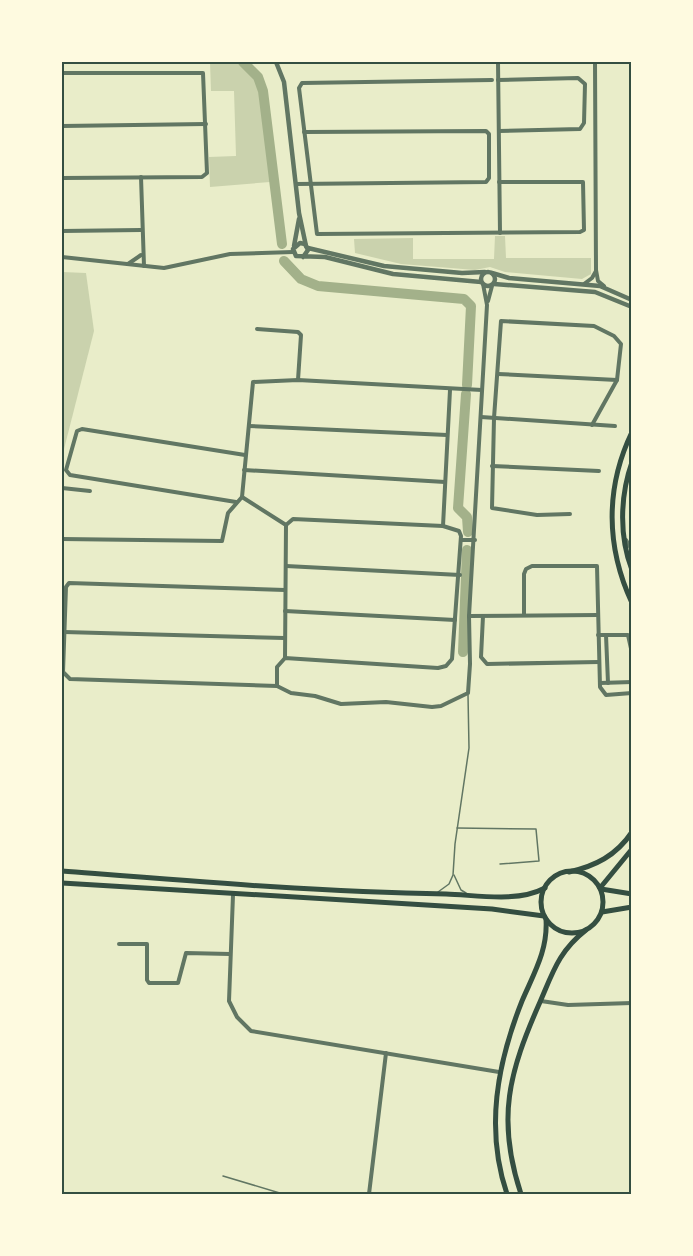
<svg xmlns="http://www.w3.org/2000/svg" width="693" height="1256" font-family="Lato,sans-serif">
<rect width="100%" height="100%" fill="#e9edc9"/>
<!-- green -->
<g fill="#cad2ad">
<path d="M 210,62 C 240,61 250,62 261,93 L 270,182 L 210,187 L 209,157 L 236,156 L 234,91 L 211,91 Z"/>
<polygon points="495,236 505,236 506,258 591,258 591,274 582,279 505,272 490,267 475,270 401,264 355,253 354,239 413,238 413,259 494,259"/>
<polygon points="62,272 86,273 94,331 62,457"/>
</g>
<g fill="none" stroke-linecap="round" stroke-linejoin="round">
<!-- river -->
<g stroke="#a3b18a" stroke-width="10">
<polyline points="243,62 258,77 263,91 282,244"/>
<polyline points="284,261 301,279 318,286 464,299 471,306 467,385"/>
<polyline points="466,394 458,508 467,517 468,532"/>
<polyline points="463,652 467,550"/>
</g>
<!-- service -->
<g stroke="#617663" stroke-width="1.5">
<polyline points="457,828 536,829 539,861 500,864"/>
<polyline points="454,875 461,890 466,893"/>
<polyline points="438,892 449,884 453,875 455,844 469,748 468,695"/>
<polyline points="223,1176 283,1194"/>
</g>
<!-- minor -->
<g stroke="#617663" stroke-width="4">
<polyline points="498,62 500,233"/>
<polyline points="595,62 596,270 598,281 604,286"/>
<polyline points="62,73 203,73 207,173 202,177 62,178"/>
<polyline points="492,80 302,83 299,88 317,234 580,232 584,230 583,182 499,182"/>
<polyline points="498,80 578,78 585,84 584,123 580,129 499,131"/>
<polyline points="62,126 206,124"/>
<polyline points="141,177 144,266"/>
<polyline points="296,184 486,182 489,178 489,134 486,131 304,132"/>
<polyline points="62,231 141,230"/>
<polyline points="62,257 164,268 230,254 293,252"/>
<polyline points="128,264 141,255"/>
<polyline points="584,284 592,278 596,271"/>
<polyline points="488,301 492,286"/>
<polyline points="257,329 298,332 301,335 298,380"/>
<polyline points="498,374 617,380"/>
<polyline points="481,417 615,426"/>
<polyline points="249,426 447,435"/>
<polyline points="492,466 599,471"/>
<polyline points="244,470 445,482"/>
<polyline points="62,488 90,491"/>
<polyline points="242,497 286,525"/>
<polyline points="236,502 70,475 66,470 77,431 82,429 245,455"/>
<polyline points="570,514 537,515 492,508 494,418 501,321 594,326 614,336 621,344 617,380 592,425"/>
<polyline points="443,526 450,390"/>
<polyline points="62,539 222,541 228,513 242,497 253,382 298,380 482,390"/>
<polyline points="461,540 475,540"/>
<polyline points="626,540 632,550"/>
<polyline points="286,566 460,575"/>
<polyline points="285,590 69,583 66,587 63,672 70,679 277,686 291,693 315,696 341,704 386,702 432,707 441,706 468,693 470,664 469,616 487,305 483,284"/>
<polyline points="285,611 455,620"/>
<polyline points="524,615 524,574 526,569 532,566 597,566 600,687 606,695 632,693"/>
<polyline points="469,616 598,615"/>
<polyline points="483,616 481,657 487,664 599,662"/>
<polyline points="64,632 284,638"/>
<polyline points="598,635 628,635 632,653"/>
<polyline points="606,635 608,683"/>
<polyline points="285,658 286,525"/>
<polyline points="600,683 632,682"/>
<polyline points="277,686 277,667 285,658 438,668 446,666 452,659 461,536 459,531 443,526 293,519 286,525"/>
<polyline points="233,895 229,1001 237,1017 251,1031 499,1072"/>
<polyline points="119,944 147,944 147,980 149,983 178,983 186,953 230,954"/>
<polyline points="541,1001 568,1005 632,1003"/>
<polyline points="369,1194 386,1053"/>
</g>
<!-- tertiary -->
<g stroke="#617663" stroke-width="4.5">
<polyline points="276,62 284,82 299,213 306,246"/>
<polyline points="294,246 299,219"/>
<polyline points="308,248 384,266 462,273 485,272"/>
<polyline points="303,257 308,250 305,244 300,243 293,249 296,256 325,257 393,274 481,282"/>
<circle cx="488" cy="279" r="7"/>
<polyline points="492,273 509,278 600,286 632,300"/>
<polyline points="494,284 595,292 632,307"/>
</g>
<!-- secondary -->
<g stroke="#344e41" stroke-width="5">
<path d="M 632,432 C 605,488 606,547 632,603"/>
<path d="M 632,462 C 620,496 619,537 632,570"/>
<path d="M 569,872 C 595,866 616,856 632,832"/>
<polyline points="600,888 632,849"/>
</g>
<!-- primary -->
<g stroke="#344e41" stroke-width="5">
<path d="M 62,871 C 189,881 318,892 446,894 C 477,895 517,903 545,888"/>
<circle cx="572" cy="902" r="31"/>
<polyline points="62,883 492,909 544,916"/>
<polyline points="601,889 632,894"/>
<polyline points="602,912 632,907"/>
<path d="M 507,1194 C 485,1129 497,1064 522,1001 C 534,973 548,950 546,919"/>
<path d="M 521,1194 C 496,1119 509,1072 540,1002 C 553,972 559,951 586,930"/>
</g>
</g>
<!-- border -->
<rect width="693" height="1256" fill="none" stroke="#fefae0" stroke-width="126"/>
<rect x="63" y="63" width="567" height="1130" fill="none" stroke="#344e41" stroke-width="2"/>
</svg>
